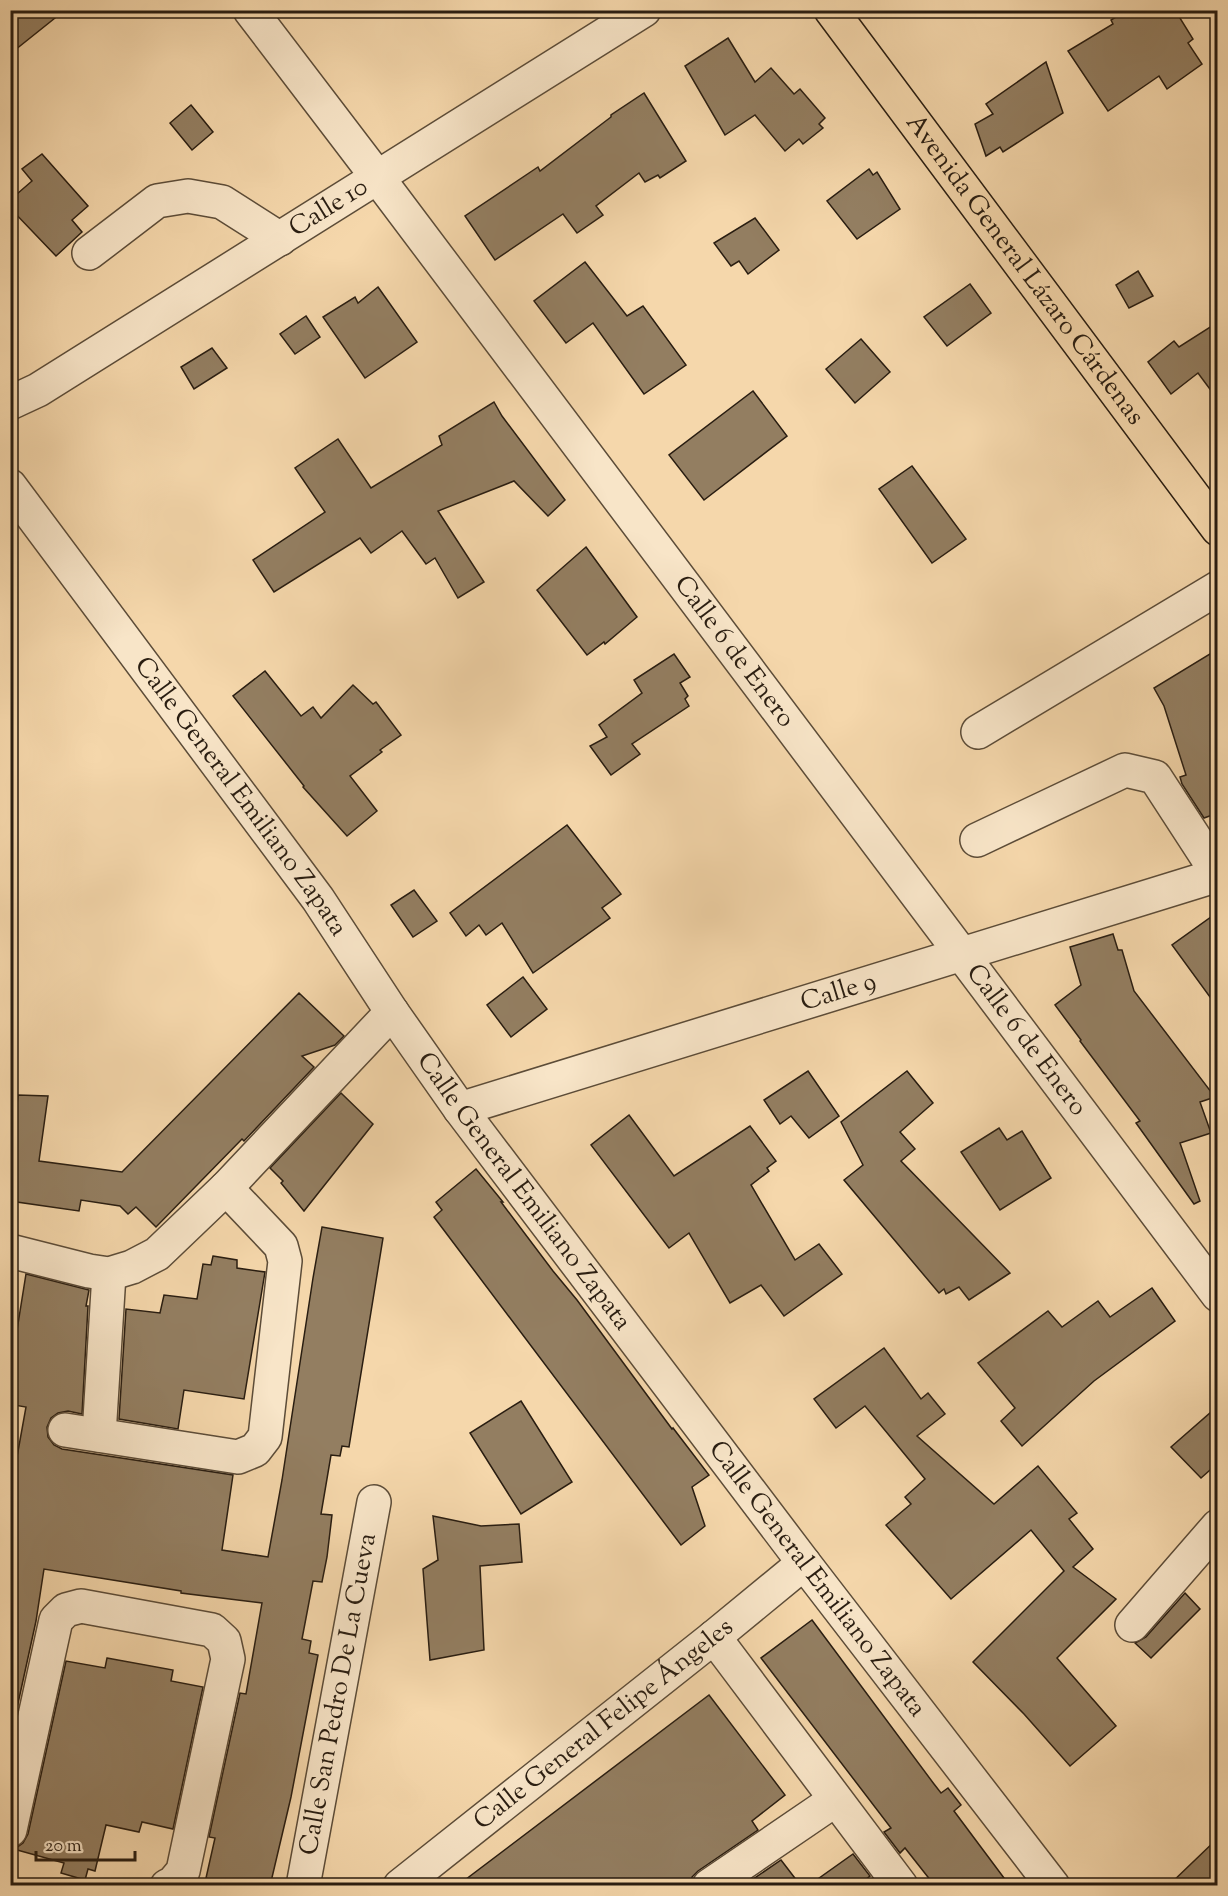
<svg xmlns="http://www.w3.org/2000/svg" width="1228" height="1896" font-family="'Sorts Mill Goudy',serif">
<rect width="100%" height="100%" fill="#f5d7ab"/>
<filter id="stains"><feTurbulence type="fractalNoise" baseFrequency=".00333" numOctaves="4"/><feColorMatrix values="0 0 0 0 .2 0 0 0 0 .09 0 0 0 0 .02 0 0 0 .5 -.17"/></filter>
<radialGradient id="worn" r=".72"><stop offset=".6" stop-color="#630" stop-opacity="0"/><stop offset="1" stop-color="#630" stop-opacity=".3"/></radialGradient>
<!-- building -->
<g fill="#937e61" stroke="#291d11" stroke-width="1.5">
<polygon points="10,10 65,10 10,54"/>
<polygon points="1127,10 1175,10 1193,39 1188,43 1202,64 1167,89 1159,76 1108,111 1068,51 1113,24 1111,20"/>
<polygon points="728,38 755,82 771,68 794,94 800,89 825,118 819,124 823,128 803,144 799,139 785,151 755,115 725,135 685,66"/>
<polygon points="1046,62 1063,113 1003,152 1000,147 986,156 975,124 993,114 986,104"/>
<polygon points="644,93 686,161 660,178 658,175 645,182 639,173 596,206 603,215 577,233 563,214 495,260 465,216 538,167 540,171 611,117 611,115"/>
<polygon points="191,105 213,132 192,150 170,123"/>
<polygon points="42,154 88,206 72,220 82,232 56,256 10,208 10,200 32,181 22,169"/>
<polygon points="869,169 873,175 877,172 900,209 857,239 827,201"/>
<polygon points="755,218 779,250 748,274 739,261 731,266 714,243"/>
<polygon points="585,262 627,316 643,306 686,365 644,394 593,323 566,343 534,301"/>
<polygon points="1138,271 1153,296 1129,308 1116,285"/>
<polygon points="970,284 991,313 947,346 924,317"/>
<polygon points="378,287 417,342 365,378 323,317 355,297 358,303"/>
<polygon points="306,316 320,337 295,354 280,334"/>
<polygon points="1218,322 1218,400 1198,373 1171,394 1148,362 1174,341 1179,347"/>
<polygon points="861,339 890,372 855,403 826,369"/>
<polygon points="212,348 227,368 194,389 181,367"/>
<polygon points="753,391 787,436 704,500 669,455"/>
<polygon points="494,402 502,416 565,500 548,516 514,481 438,511 484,582 458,598 435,558 426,564 402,531 371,553 360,538 274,592 253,560 325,512 295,468 338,439 371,488 442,445 439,436"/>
<polygon points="912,466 966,539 932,563 879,489"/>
<polygon points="586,547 637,617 605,644 604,642 587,655 537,590"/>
<polygon points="1218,649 1218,813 1204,818 1182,784 1180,777 1186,775 1164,706 1154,688"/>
<polygon points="674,654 690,677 680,683 688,696 685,699 689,706 632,744 640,754 611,775 590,746 607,737 599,725 642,693 634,680"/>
<polygon points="265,671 301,716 313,707 321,718 353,685 373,704 376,702 401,735 380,750 382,752 350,776 377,811 347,836 303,787 304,786 233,696"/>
<polygon points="567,825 621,894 602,908 610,918 533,973 502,923 486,935 479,925 466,936 450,913"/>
<polygon points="414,890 437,921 413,937 391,905"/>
<polygon points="1218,912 1218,1008 1172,945"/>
<polygon points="1113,934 1118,950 1122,950 1134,991 1215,1097 1200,1102 1211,1133 1180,1143 1200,1201 1194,1204 1136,1123 1140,1121 1080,1041 1081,1040 1055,1005 1081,985 1070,947"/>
<polygon points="523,977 547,1009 511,1037 487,1005"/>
<polygon points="299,993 344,1036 335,1045 302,1056 314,1067 244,1141 242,1139 156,1227 136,1207 128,1214 120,1206 81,1200 79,1211 10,1201 10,1104 17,1105 18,1095 48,1096 39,1161 122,1172"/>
<polygon points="808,1071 839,1116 809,1138 791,1116 780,1124 764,1100"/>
<polygon points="907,1071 933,1103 900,1132 915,1149 901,1161 1010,1273 969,1300 959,1287 946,1294 944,1289 939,1293 844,1180 863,1165 841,1122"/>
<polygon points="341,1093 373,1124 304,1211 281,1183 283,1181 270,1168"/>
<polygon points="629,1115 674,1176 750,1126 776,1161 767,1168 769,1171 751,1185 795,1260 819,1244 842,1274 784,1316 761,1285 730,1303 689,1233 669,1248 591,1145"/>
<polygon points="999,1128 1007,1140 1022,1131 1051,1178 1000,1210 961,1152"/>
<polygon points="476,1169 503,1202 501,1202 553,1271 577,1300 672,1429 673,1428 709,1475 692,1487 705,1526 681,1545 434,1217 442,1210 436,1202"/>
<polygon points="322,1227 383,1238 349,1447 342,1446 340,1456 331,1455 321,1514 332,1515 327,1557 322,1582 313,1581 302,1639 311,1641 309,1653 318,1655 291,1797 270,1886 229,1886 206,1878 215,1838 209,1837 240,1693 246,1694 262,1603 181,1593 181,1591 44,1569 36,1621 10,1740 10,1467 15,1468 26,1407 14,1405 16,1396 10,1394 10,1374 26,1274 89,1290 86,1306 88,1306 82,1414 68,1411 58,1413 51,1418 47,1427 48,1437 54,1445 62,1449 233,1475 222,1550 268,1557 282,1480 313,1278"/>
<polygon points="213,1256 237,1260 237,1268 265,1272 244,1399 184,1390 178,1429 119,1419 126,1309 160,1313 164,1295 197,1299 203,1264 211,1265"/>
<polygon points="1152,1288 1175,1321 1094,1381 1022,1446 1001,1421 1015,1408 978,1363 1048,1311 1062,1327 1098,1301 1110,1317"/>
<polygon points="884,1348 921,1399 928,1393 945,1414 917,1436 994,1504 1038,1466 1077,1513 1069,1519 1093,1549 1073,1567 1116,1599 1057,1658 1116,1726 1070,1766 1024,1714 973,1662 1064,1571 1031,1530 951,1599 886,1525 911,1504 905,1497 925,1479 865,1406 836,1428 814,1399"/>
<polygon points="521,1401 572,1482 521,1514 470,1433"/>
<polygon points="1218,1406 1218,1463 1201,1478 1171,1447"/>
<polygon points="433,1516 481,1526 519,1524 522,1562 480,1566 484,1650 430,1660 423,1569 438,1560"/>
<polygon points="1185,1593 1200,1609 1151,1658 1135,1643 1146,1637"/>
<polygon points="812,1620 934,1784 941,1793 948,1788 961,1805 954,1811 1010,1886 935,1886 905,1848 900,1853 884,1832 891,1828 761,1658"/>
<polygon points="107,1658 173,1670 171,1681 203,1687 173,1829 142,1822 139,1832 106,1825 95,1871 88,1869 85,1880 61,1873 64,1863 10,1848 16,1848 23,1843 28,1834 66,1661 105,1668"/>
<polygon points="709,1695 785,1795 752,1821 758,1830 698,1871 692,1877 691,1886 457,1886"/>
<polygon points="1218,1838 1218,1886 1168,1886"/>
<polygon points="853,1854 870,1876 857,1886 808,1886"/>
<polygon points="781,1860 801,1886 743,1886"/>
</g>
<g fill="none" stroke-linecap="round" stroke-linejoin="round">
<defs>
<g id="minor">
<path id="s1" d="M 250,10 L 378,178 L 1218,1295"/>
<polyline points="89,253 157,201 188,196 222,202 280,239"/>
<path id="s2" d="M 10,403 L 38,390 L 644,10"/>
<path id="s3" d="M 10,486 L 318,899 L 392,1012 L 460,1109 L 804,1563 L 1053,1886"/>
<polyline points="978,732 1218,588"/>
<polyline points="977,840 1125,770 1155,777 1218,874"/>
<path id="s4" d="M 460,1109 L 1218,875"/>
<polyline points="10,1251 89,1271 109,1274 132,1267 157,1254 226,1188 392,1012"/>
<polyline points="65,1430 238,1457 255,1450 265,1437 285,1261 281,1246 226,1188"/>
<polyline points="99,1435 109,1274"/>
<polyline points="1132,1625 1218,1526"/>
<polyline points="714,1637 901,1886"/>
<polyline points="10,1830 56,1620 66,1610 81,1606 212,1630 224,1641 228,1659 183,1871 173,1883 167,1886"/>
<path id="s5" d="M 303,1886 L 374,1502"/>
<path id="s6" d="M 400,1886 L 714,1637 L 804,1563"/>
<polyline points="709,1886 835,1800"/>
</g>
<g id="major">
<path id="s7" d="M 831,10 L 1218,529"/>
</g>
</defs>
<!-- minor casing -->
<use href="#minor" stroke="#5c4c38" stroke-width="36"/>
<!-- major casing -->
<use href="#major" stroke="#291d11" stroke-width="36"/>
<!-- minor -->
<use href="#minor" stroke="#f8e5c8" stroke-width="33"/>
<!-- major -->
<use href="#major" stroke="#f5d7ab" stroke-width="33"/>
</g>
<g text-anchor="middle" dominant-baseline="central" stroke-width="5" stroke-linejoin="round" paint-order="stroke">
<!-- street labels -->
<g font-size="26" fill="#291d11" stroke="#f8e5c8">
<text stroke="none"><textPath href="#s2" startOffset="374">Calle 10</textPath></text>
<text stroke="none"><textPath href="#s7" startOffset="324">Avenida General Lázaro Cárdenas</textPath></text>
<text stroke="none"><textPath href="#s1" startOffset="804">Calle 6 de Enero</textPath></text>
<text stroke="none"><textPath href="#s3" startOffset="387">Calle General Emiliano Zapata</textPath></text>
<text stroke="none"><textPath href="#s4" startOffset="396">Calle 9</textPath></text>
<text stroke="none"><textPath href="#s1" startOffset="1290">Calle 6 de Enero</textPath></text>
<text stroke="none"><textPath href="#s3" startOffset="873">Calle General Emiliano Zapata</textPath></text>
<text stroke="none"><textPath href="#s3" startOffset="1359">Calle General Emiliano Zapata</textPath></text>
<text stroke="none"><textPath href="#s5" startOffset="195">Calle San Pedro De La Cueva</textPath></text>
<text stroke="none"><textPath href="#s6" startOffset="260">Calle General Felipe Ángeles</textPath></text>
</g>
</g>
<!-- margin -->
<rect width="1228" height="1896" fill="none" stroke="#f5d7ab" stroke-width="36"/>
<rect x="12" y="12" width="1204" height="1872" fill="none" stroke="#291d11" stroke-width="3"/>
<rect x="18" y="18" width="1192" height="1860" fill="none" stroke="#291d11" stroke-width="1.5"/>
<!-- scale -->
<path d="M36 1851v9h99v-9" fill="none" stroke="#291d11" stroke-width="3"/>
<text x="45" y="1851" font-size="18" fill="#291d11" stroke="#f8e5c8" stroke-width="4.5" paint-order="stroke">20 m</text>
<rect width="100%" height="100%" filter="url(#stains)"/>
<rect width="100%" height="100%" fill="url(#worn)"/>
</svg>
